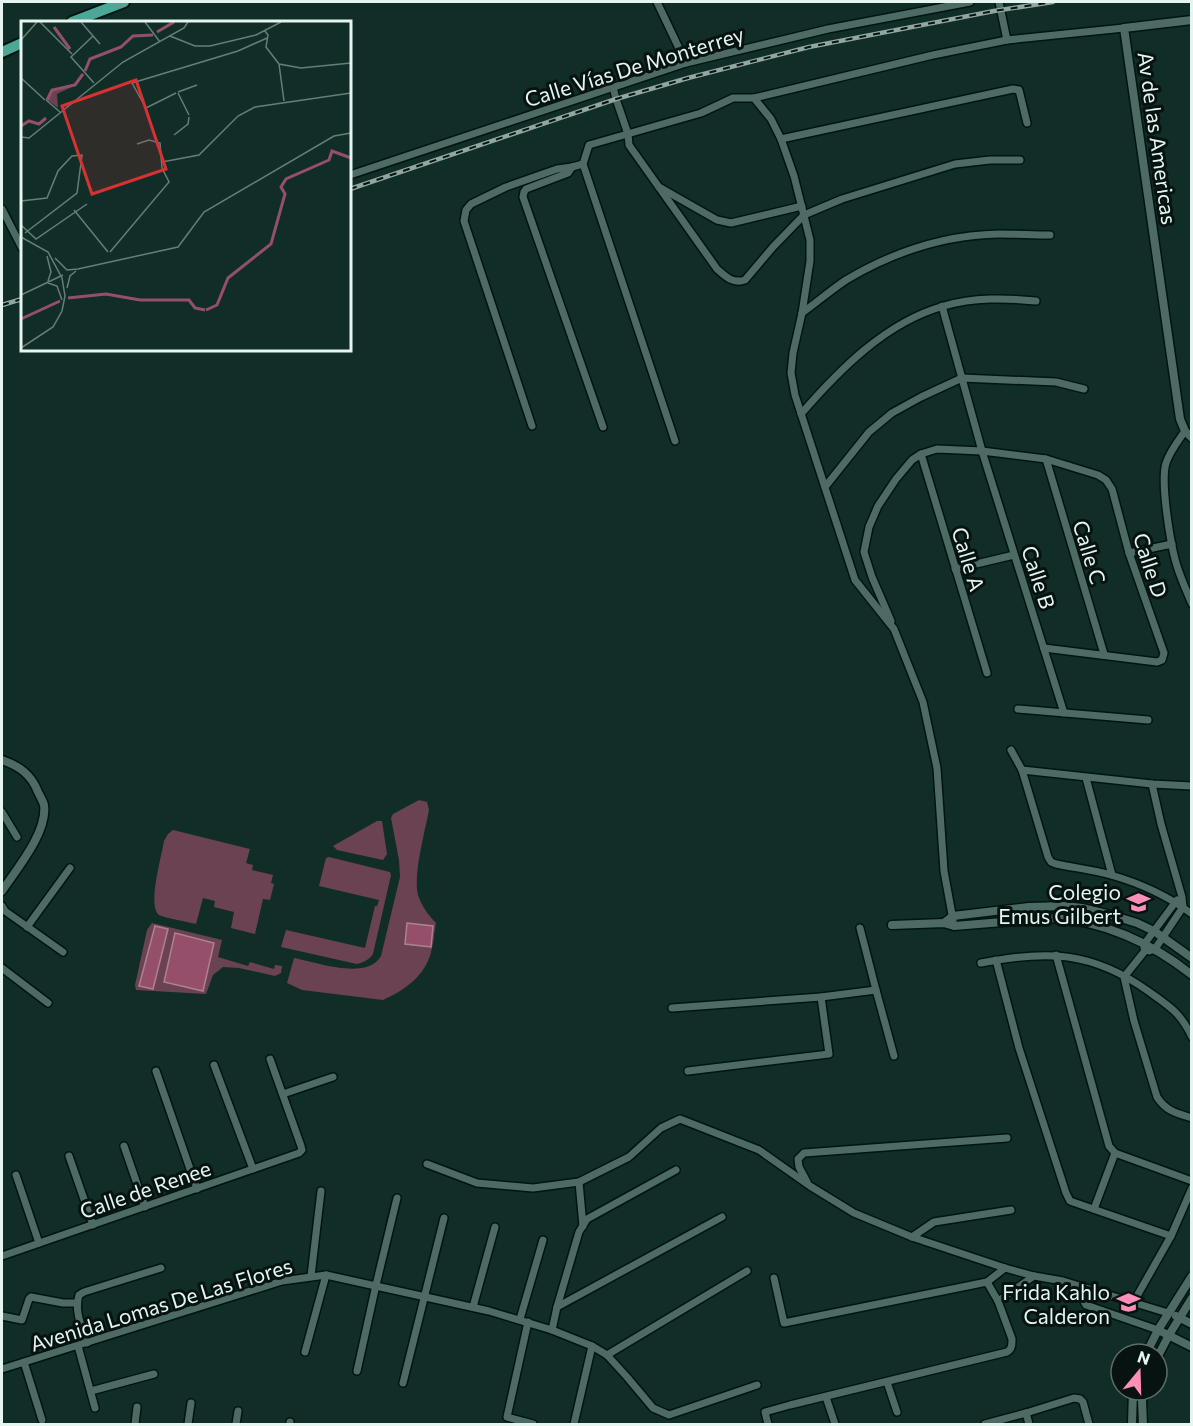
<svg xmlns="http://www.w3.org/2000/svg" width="1193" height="1426" font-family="Commissioner,sans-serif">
<rect width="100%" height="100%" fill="#112d28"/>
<!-- green -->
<g fill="#6b4251">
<path d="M 419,800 L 427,802 L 429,810 C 425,832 413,874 418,895 C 421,905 429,916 436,923 C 434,932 434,942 431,952 C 425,976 405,990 383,1000 L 302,990 L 287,983 L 294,958 C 316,962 367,981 381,956 L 400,877 L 399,860 L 391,818 L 393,814 Z"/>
<polygon points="377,821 382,821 387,854 383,860 337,850 333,846"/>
<path d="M 173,830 L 250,849 L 246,863 L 253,865 L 252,870 L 273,875 L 271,883 L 274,884 L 270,900 L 263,899 L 255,934 L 231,928 L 234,912 L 214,907 L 215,901 L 203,898 L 196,924 C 189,922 165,918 159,915 C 147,906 162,855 164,841 L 168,834 Z"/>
<path d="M 329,857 L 390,872 L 391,875 L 373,954 C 369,960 364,962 357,964 L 281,947 L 286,930 L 365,948 L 375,906 L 377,906 L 379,900 L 319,886 L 326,858 Z"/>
<polygon points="152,923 222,940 218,957 248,966 250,962 274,969 275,965 282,966 281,973 275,976 239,968 223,967 213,975 206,994 136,990 135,985 147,930"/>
</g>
<!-- water -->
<g fill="#954f6a" stroke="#ad8192" stroke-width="1.5">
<polygon points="407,923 433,926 431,947 405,944"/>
<polygon points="155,926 168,929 153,989 139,986"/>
<polygon points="175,933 214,943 203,991 164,982"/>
</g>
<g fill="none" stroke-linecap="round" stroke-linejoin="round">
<defs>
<g id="minor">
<polyline points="657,2 686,63"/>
<polyline points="999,2 1007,40"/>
<path d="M 613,87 L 616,99 L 628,134 L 629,145 L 717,269 C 726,277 733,284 745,280 L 773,247 L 804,215 L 842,199 L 955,164 L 990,160 L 1020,160"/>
<polyline points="754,98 771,119 781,139 794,176 810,240 810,261 802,313 793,353 791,373 795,395 855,580 894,629 923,702 937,768 944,871 953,920"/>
<polyline points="781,139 1013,89 1019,90 1027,123"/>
<polyline points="583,164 675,441"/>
<polyline points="572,167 568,173 526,189 524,192 523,197 603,427"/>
<polyline points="350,175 686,63 828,29 970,2"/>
<polyline points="659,187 717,220 731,223 802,206"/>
<polyline points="2,209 22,248"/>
<polyline points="942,306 982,451 1064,713"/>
<path d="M 802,313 C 816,303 831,290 846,280 C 893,252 944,235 999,234 C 1016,234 1033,235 1050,235"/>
<path d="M 801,414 C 839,370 886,322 944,306 C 974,297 1005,298 1036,301"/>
<polyline points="532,426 464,221 466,210 471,204 506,187 557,169 572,167 583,164 589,145 701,113 733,98 754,98 933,55 1007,40 1124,28"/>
<path d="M 1185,431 C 1178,441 1170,451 1166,463 C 1160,483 1171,549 1178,569 C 1182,581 1187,592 1192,604"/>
<polyline points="921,454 987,673"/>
<polyline points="1046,459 1104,654"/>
<polyline points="825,487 869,432 892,413 921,397 962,378 1056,382 1084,389"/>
<polyline points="1129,553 1172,544"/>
<polyline points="955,569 1014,555"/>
<polyline points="891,621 872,577 864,552 869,527 878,506 896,479 912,460 921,454 937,449 982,451 1046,459 1098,475 1106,480 1112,489 1129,553 1164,653 1162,660 1157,662 1044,648"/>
<polyline points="1018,709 1148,720"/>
<path d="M 1011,750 L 1022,770 L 1048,857 L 1051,862 L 1056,864 C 1075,868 1094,870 1111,875 C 1139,883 1168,896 1192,914"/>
<polyline points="1022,770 1152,784 1192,786"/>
<polyline points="1086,778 1112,875"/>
<polyline points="2,812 17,837"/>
<polyline points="2,906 5,911 63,952"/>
<polyline points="27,927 70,868"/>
<polyline points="1144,947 1145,943 1177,900"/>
<polyline points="1149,951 1155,949 1183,907 1182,897 1161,824 1152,784"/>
<path d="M 1144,952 L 1124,977 L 1134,1021 L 1157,1097 C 1166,1111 1176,1113 1192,1118"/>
<polyline points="1056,955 1109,1146 1115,1153 1192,1181"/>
<polyline points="996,960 1019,1048 1066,1193 1070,1201 1171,1236"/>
<path d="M 981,963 C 1046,950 1092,951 1148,991 C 1170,1007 1180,1012 1192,1037"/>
<polyline points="2,968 48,1003"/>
<polyline points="876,990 894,1056"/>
<polyline points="672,1008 821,997 876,990 860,928"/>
<polyline points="214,1065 253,1169"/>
<polyline points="156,1071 197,1189"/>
<polyline points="688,1071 829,1054 821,997"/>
<polyline points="283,1094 333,1077"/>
<polyline points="124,1146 145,1207"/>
<polyline points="69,1156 93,1225"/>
<polyline points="427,1164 477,1183 533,1188 579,1182 629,1157 661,1128 680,1119 759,1150 810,1186 854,1213 912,1237 1005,1268 1034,1276 1063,1281 1168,1313"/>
<polyline points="16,1175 39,1243"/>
<polyline points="579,1182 583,1226"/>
<polyline points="807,1182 799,1167 798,1159 804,1153 1007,1138"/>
<polyline points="1094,1209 1115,1153"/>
<polyline points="912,1237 934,1222 1011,1210"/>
<polyline points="2,1256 299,1153 302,1150 301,1146 270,1059"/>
<polyline points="311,1276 321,1191"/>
<polyline points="774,1278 784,1323 987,1282 1005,1268"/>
<polyline points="1085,1288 1082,1298 1086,1305 1158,1330"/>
<polyline points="998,1301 1034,1276"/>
<polyline points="1133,1303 1171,1236 1192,1188"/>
<polyline points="473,1307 495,1227"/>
<polyline points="557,1307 722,1217"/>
<polyline points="2,1316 22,1320 29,1299 31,1297 63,1303 76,1303"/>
<polyline points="520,1319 543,1240"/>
<polyline points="528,1322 507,1417 533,1424"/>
<polyline points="552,1330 557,1307 579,1232 587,1219 676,1170"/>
<path d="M 87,1343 C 82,1327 74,1312 79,1295 L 84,1292 L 161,1268"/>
<polyline points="78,1346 95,1408"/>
<polyline points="305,1352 326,1275"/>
<polyline points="607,1355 747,1271"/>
<polyline points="24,1362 42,1420"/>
<polyline points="2,1369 282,1281 326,1275 489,1311 552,1330 592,1346 607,1355 627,1377 653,1408 669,1415 757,1385"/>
<polyline points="357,1371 376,1285 397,1198"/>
<polyline points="887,1382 897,1412"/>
<polyline points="403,1383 444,1218"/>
<polyline points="91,1391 154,1374"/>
<polyline points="826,1397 835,1424"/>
<polyline points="1026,1413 1029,1424"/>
<polyline points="135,1424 137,1407"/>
<polyline points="188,1424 191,1403"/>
<polyline points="236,1424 238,1411"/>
<polyline points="290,1424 290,1422"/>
<polyline points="574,1424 592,1346"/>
<path d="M 768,1424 L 765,1412 L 790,1405 L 1007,1352 C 1012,1349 1012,1345 1012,1339 L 998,1301 L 987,1282"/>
<polyline points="985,1424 1026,1413 1074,1398 1080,1399 1083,1402 1089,1424"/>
</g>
<g id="tertiary">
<polyline points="1192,20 1124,28 1180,419 1185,431 1192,438"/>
<path d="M 2,760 C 19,766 31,774 38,792 C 40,796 43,801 44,805 C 48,832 16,870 2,891"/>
<polyline points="944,923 953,916 1029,907 1065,906 1082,908 1111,915 1137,923 1154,931 1192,958"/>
<path d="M 892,925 L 944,923 L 954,926 L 1051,918 C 1102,920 1152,943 1192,975"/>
<polyline points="1176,1316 1192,1324"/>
<polyline points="1158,1330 1192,1347"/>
<polyline points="1146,1354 1158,1330 1192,1276"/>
<polyline points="1157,1358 1169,1335 1192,1298"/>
<polyline points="1132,1424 1133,1390"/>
<polyline points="1143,1424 1142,1401 1145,1390"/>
</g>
<g id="primary">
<polyline points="72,22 124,2"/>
<polyline points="2,52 22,43"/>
</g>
</defs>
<!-- minor casing -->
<use href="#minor" stroke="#001511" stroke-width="10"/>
<!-- tertiary casing -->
<use href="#tertiary" stroke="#001511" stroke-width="11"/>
<!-- primary casing -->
<use href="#primary" stroke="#001511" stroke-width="14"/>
<!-- minor -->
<use href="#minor" stroke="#4d6b64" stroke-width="7"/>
<!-- tertiary -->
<use href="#tertiary" stroke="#4d6b64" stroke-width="8"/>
<!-- primary -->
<use href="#primary" stroke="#4ba897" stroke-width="10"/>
<defs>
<g id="rail">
<polyline points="350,189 616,99 688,78 809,47 994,11 1053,2"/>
<polyline points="2,305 22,299"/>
</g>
</defs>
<!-- rail casing -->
<use href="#rail" stroke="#91a6a1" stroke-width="4.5"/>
<!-- rail -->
<use href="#rail" stroke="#071310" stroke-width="2" stroke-dasharray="7" stroke-linecap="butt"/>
</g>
<!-- icons -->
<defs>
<symbol id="school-bare" viewBox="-9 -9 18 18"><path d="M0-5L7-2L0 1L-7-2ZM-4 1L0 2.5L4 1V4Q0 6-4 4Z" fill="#ff8eb9" stroke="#071310" stroke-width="2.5" paint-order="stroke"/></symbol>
</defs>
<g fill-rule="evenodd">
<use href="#school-bare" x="1122" y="886" width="33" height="33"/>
<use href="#school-bare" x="1112" y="1286" width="33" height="33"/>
</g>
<g text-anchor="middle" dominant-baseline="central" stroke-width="6" stroke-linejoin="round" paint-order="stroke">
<!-- street labels -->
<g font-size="21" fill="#e5f6f1" stroke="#071310">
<text transform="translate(634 66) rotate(-17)">Calle Vías De Monterrey</text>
<text transform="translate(1158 138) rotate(82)">Av de las Americas</text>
<text transform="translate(1090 552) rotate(73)">Calle C</text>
<text transform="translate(969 559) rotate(73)">Calle A</text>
<text transform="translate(1151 565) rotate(72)">Calle D</text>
<text transform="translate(1039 577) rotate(72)">Calle B</text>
<text transform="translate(145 1189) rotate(-19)">Calle de Renee</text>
<text transform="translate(161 1304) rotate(-17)">Avenida Lomas De Las Flores</text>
</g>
<!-- poi labels -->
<g font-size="21" fill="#e5f6f1" stroke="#071310" text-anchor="end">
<text x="1121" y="891">Colegio<tspan x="1121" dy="24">Emus Gilbert</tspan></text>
<text x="1110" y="1291">Frida Kahlo<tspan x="1110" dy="24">Calderon</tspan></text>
</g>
</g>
<!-- overview -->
<g transform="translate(21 21)">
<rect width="330" height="330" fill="#112d28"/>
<path d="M 63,53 L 55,64 L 36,73 L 37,87 L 25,78 L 31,69 L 55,62 Z" fill="#6b4251"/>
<path fill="none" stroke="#954f6a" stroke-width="3" d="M 33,6 L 49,28M 136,11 L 153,1M 64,50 L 69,38 L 100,26 L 112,15 L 132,14M 26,79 L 31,69 L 54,64 L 62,53M 0,105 L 8,100 L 18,103 L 25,97M 47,277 L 85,273 L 119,279 L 168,279 L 174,287 L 184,289M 185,289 L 196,284 L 207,257 L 250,223 L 264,173 L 260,166 L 265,158 L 308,139 L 311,130 L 330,137M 0,298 L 39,280"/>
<path fill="none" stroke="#667d78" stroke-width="1.5" d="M 19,1 L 51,33M 60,1 L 79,23M 124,1 L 139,21M 244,10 L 247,14 L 245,26 L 258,43 L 280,47 L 330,42M 72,15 L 50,36 L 73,62M 149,15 L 174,25 L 189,25 L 235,14 L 260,1M 0,19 L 16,1M 258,43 L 263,80M 0,57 L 24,79M 157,71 L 176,64M 155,72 L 125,87 L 111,62 L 217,30 L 246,17M 157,72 L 168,94M 25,79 L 39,91M 153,114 L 167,103 L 168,96M 0,116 L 8,117 L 102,41 L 163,7 L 167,1M 141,141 L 178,134 L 217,95 L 234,86 L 330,72M 0,180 L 26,177 L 37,150 L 51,135 L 61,134 L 56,172 L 4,212M 53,189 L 87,231M 0,204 L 15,218 L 66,183M 0,216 L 27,231 L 41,257 L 44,275 L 41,290 L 32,306 L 0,327M 89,231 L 148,161 L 141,147 L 139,122 L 128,119 L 116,123M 26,235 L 30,251 L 27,260M 34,237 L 46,249 L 57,248M 57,248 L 157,226 L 183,191 L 313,115 L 330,112M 27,262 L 36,265 L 41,279M 46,267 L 49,255 L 55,250M 0,274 L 42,254"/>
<path fill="#d73232" fill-opacity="0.15" stroke="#d73232" stroke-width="3" d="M 115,59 L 145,148 L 71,173 L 41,85 Z"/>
<rect width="330" height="330" fill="none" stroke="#e5f6f1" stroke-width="3"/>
</g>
<!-- border -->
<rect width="1193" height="1426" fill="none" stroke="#e5f6f1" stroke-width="6"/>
<!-- north arrow -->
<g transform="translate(1139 1372) rotate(19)"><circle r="28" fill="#071310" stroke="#606e6a" stroke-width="1.5"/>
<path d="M0-4.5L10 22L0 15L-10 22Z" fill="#ff8eb9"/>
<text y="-9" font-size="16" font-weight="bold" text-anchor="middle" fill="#e5f6f1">N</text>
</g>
</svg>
